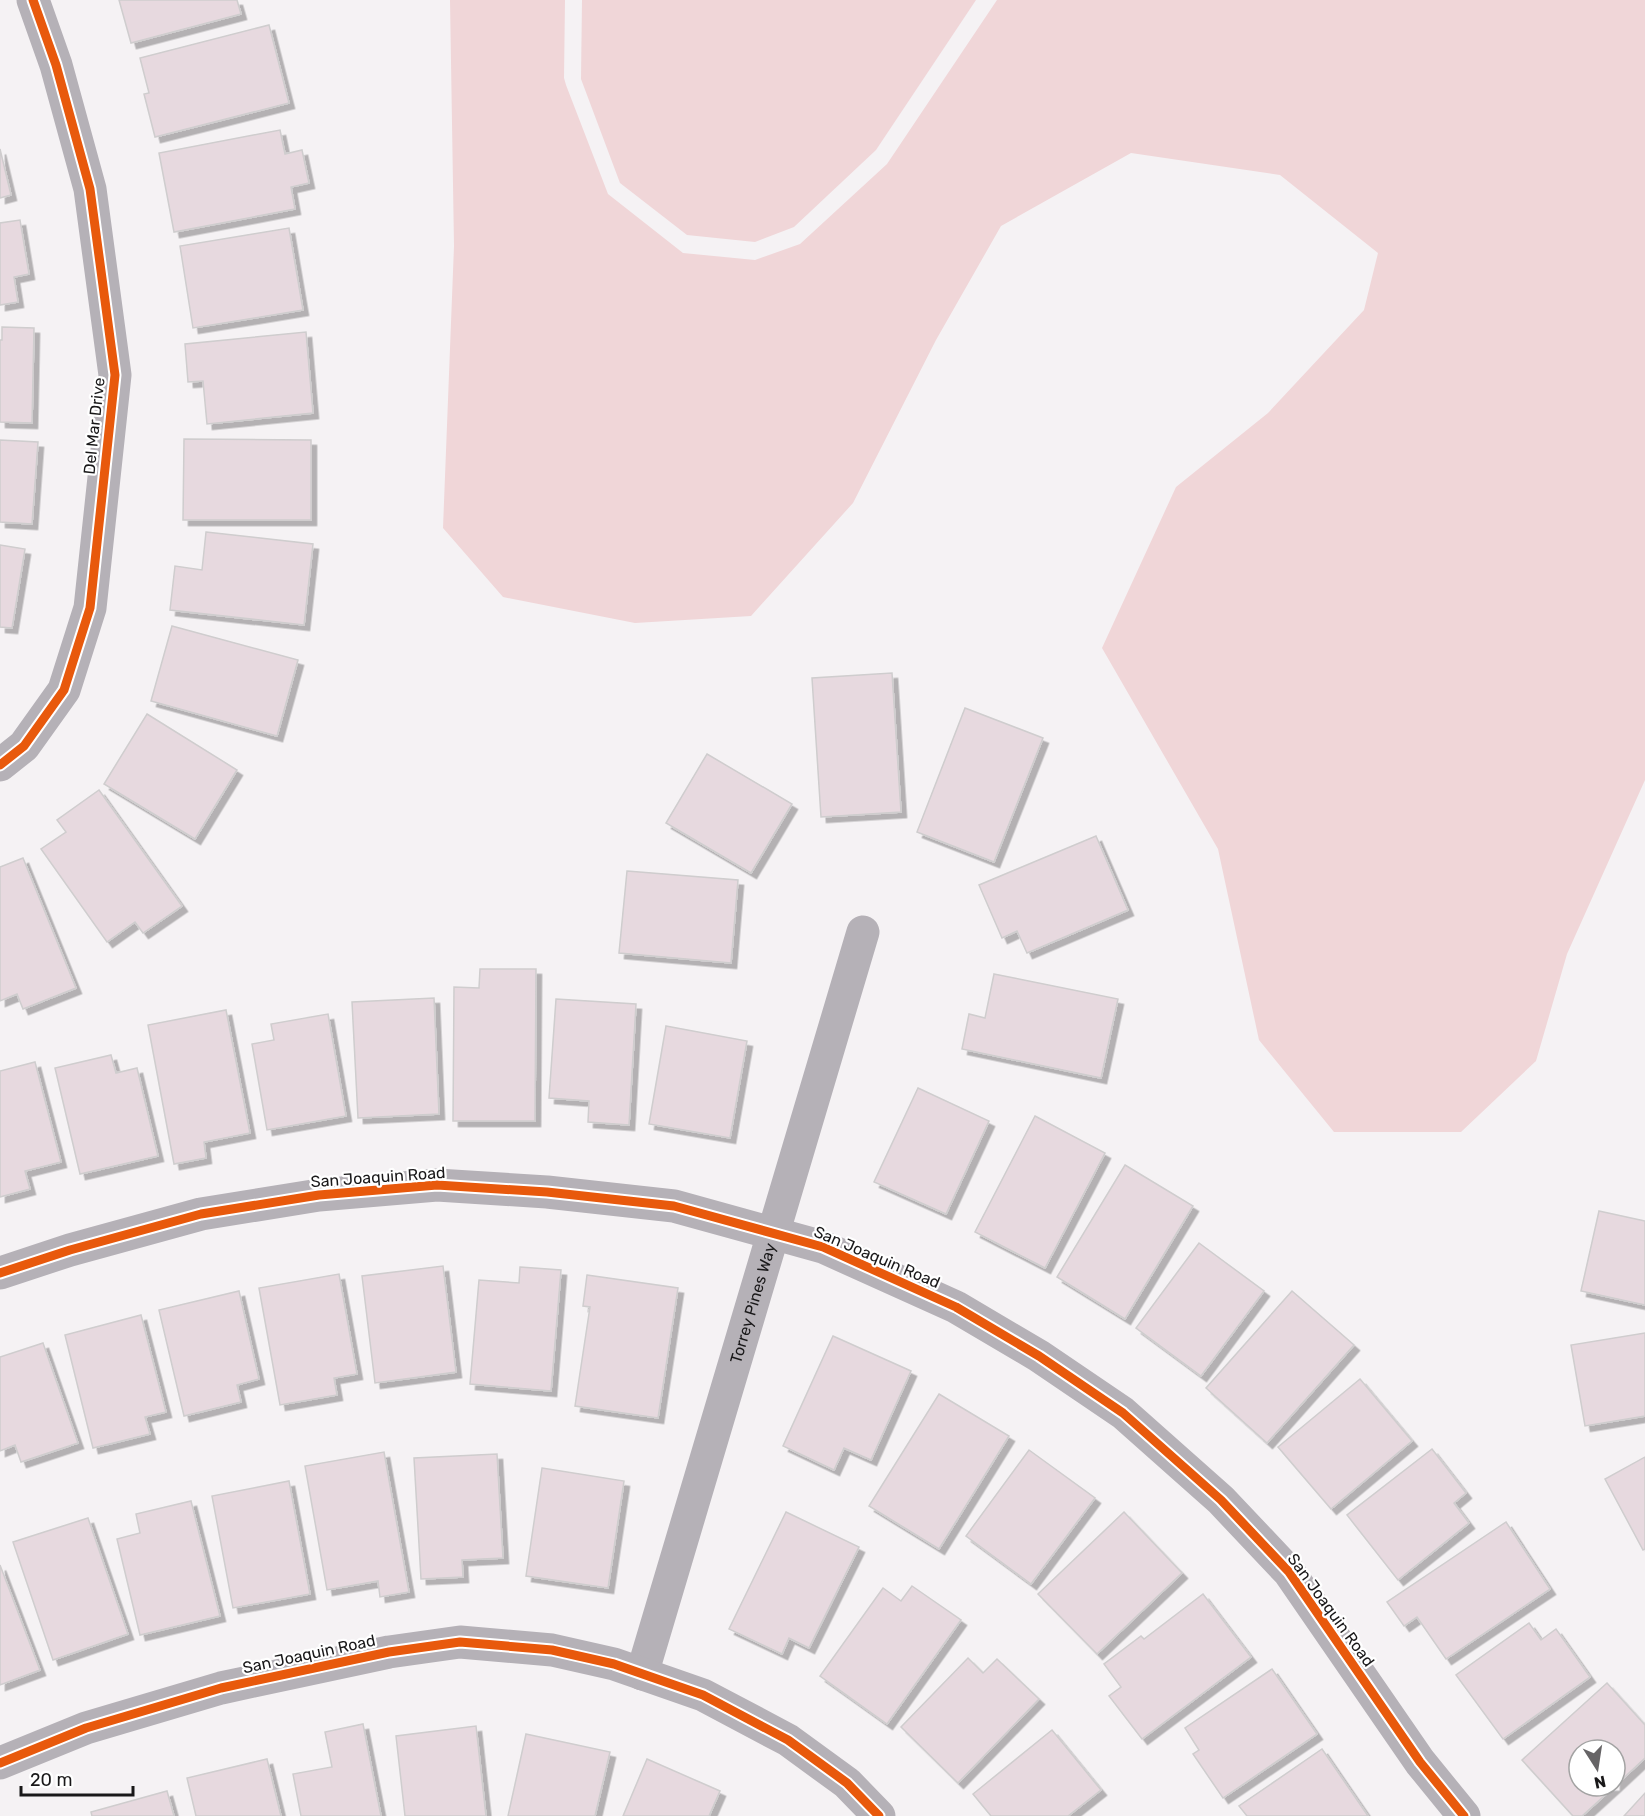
<svg xmlns="http://www.w3.org/2000/svg" width="1645" height="1816" font-family="Rubik,sans-serif">
<defs>
<filter id="shadow"><feDropShadow dx="5.5" dy="5.5" stdDeviation="0" flood-color="#0004"/></filter>
</defs>
<rect width="100%" height="100%" fill="#f5f2f4"/>
<!-- green -->
<g fill="#f0d6d8">
<polygon points="450,0 565,0 564,78 566,85 608,194 683,253 755,260 800,244 887,164 997,0 1645,0 1645,780 1567,954 1536,1061 1461,1132 1334,1132 1259,1040 1218,849 1102,648 1176,487 1268,413 1364,310 1378,253 1280,175 1131,153 1001,226 936,340 853,503 751,616 635,623 503,597 443,528 454,246"/>
<polygon points="582,0 976,0 876,150 794,227 755,242 687,235 620,183 581,79"/>
</g>
<!-- building -->
<g fill="#e7d9df" stroke="#cfcdce" stroke-width="1.5" filter="url(#shadow)">
<polygon points="119,0 237,0 241,14 131,43"/>
<polygon points="269,25 289,103 155,137 144,94 149,93 140,58"/>
<polygon points="280,130 285,154 302,150 309,183 291,187 295,209 174,232 159,153"/>
<polygon points="0,149 11,195 0,198"/>
<polygon points="20,220 29,274 14,277 18,302 0,305 0,223"/>
<polygon points="289,228 303,310 193,328 180,246"/>
<polygon points="2,327 34,328 32,423 0,422 0,340 2,340"/>
<polygon points="306,332 313,413 207,424 203,381 188,382 185,344"/>
<polygon points="184,439 311,440 311,520 183,520"/>
<polygon points="0,440 38,442 32,524 0,522"/>
<polygon points="206,532 313,544 304,625 170,610 175,566 202,570"/>
<polygon points="0,545 25,549 12,628 0,627"/>
<polygon points="172,626 298,660 277,736 151,701"/>
<polygon points="892,673 901,812 821,817 812,678"/>
<polygon points="965,708 1043,738 994,862 917,832"/>
<polygon points="147,714 237,770 195,839 104,784"/>
<polygon points="707,754 792,804 751,873 666,823"/>
<polygon points="99,790 182,906 143,933 135,922 107,942 41,849 66,832 57,820"/>
<polygon points="1096,836 1128,910 1027,953 1017,931 1002,938 979,885"/>
<polygon points="23,858 76,988 23,1009 17,994 0,1001 0,867"/>
<polygon points="627,871 738,880 731,963 619,953"/>
<polygon points="480,969 536,969 535,1121 453,1121 454,987 479,988"/>
<polygon points="994,974 1118,999 1101,1078 962,1049 969,1014 985,1018"/>
<polygon points="434,998 439,1114 358,1118 352,1002"/>
<polygon points="556,999 636,1004 629,1125 588,1122 589,1101 549,1098"/>
<polygon points="226,1010 250,1133 204,1142 206,1158 174,1164 148,1025"/>
<polygon points="328,1014 346,1116 267,1130 252,1044 274,1040 271,1024"/>
<polygon points="666,1026 747,1041 730,1138 649,1124"/>
<polygon points="111,1055 116,1073 137,1068 158,1156 80,1174 55,1068"/>
<polygon points="35,1062 61,1162 25,1171 30,1189 0,1197 0,1071"/>
<polygon points="918,1088 989,1121 946,1214 874,1182"/>
<polygon points="1035,1116 1105,1153 1045,1268 975,1232"/>
<polygon points="1125,1165 1193,1206 1125,1319 1057,1277"/>
<polygon points="1599,1211 1645,1221 1645,1305 1581,1291"/>
<polygon points="1199,1243 1264,1291 1201,1376 1136,1328"/>
<polygon points="443,1266 456,1372 375,1383 362,1276"/>
<polygon points="520,1267 561,1270 551,1391 470,1384 479,1280 519,1283"/>
<polygon points="339,1274 357,1374 334,1378 337,1395 280,1405 259,1288"/>
<polygon points="587,1275 678,1288 658,1418 575,1406 590,1307 583,1306"/>
<polygon points="239,1291 259,1379 237,1385 241,1402 184,1416 159,1310"/>
<polygon points="1292,1291 1354,1345 1267,1443 1206,1388"/>
<polygon points="141,1315 166,1412 145,1417 150,1434 93,1448 65,1335"/>
<polygon points="1645,1333 1645,1416 1585,1426 1571,1345"/>
<polygon points="833,1336 911,1371 871,1460 844,1448 834,1470 783,1446"/>
<polygon points="43,1343 78,1443 21,1462 15,1445 0,1451 0,1357"/>
<polygon points="1360,1379 1412,1441 1331,1509 1278,1447"/>
<polygon points="939,1394 1009,1436 939,1549 869,1506"/>
<polygon points="1432,1449 1466,1493 1454,1503 1469,1523 1398,1580 1347,1515"/>
<polygon points="1029,1450 1095,1498 1031,1584 966,1536"/>
<polygon points="384,1452 409,1592 380,1597 378,1581 327,1590 305,1466"/>
<polygon points="497,1454 503,1558 462,1560 463,1577 421,1579 414,1458"/>
<polygon points="1645,1457 1645,1549 1643,1550 1605,1479"/>
<polygon points="542,1468 624,1481 608,1588 526,1576"/>
<polygon points="289,1481 310,1594 233,1608 212,1496"/>
<polygon points="191,1501 220,1616 140,1635 117,1539 140,1533 136,1514"/>
<polygon points="786,1512 859,1547 809,1648 789,1638 782,1654 729,1629"/>
<polygon points="1124,1512 1182,1573 1097,1654 1038,1594"/>
<polygon points="88,1518 128,1634 53,1660 13,1542"/>
<polygon points="1506,1522 1550,1589 1446,1659 1417,1617 1404,1626 1387,1602"/>
<polygon points="0,1565 40,1670 0,1685"/>
<polygon points="912,1586 961,1620 887,1724 820,1676 883,1588 901,1601"/>
<polygon points="1203,1594 1251,1657 1142,1739 1109,1696 1121,1687 1104,1664 1141,1636 1144,1639"/>
<polygon points="1529,1623 1541,1640 1556,1629 1590,1677 1503,1739 1456,1675"/>
<polygon points="968,1658 983,1673 997,1659 1039,1699 958,1783 901,1727"/>
<polygon points="1272,1669 1317,1734 1223,1798 1193,1754 1199,1750 1185,1728"/>
<polygon points="1607,1683 1645,1725 1645,1758 1615,1786 1615,1750 1579,1750 1579,1786 1615,1786 1582,1816 1573,1816 1522,1760"/>
<polygon points="363,1724 381,1816 301,1816 293,1774 332,1767 325,1732"/>
<polygon points="476,1726 486,1816 405,1816 396,1736"/>
<polygon points="1052,1730 1101,1790 1068,1816 991,1816 973,1794"/>
<polygon points="526,1734 610,1752 595,1816 508,1816"/>
<polygon points="1322,1749 1368,1816 1247,1816 1239,1806"/>
<polygon points="267,1759 281,1816 196,1816 187,1778"/>
<polygon points="647,1759 720,1791 709,1816 623,1816"/>
<polygon points="167,1791 174,1816 92,1816 91,1812"/>
<polygon points="1645,1793 1645,1816 1624,1816"/>
</g>
<g fill="none" stroke-linecap="round" stroke-linejoin="round">
<!-- street -->
<g stroke="#b5b1b7" stroke-width="33">
<polyline points="0,765 24,746 64,690 90,608 115,375 90,189 56,65 33,0"/>
<polyline points="0,1273 70,1250 201,1214 319,1195 437,1185 547,1192 674,1206 823,1247 956,1307 1039,1356 1123,1413 1221,1500 1289,1572 1420,1762 1464,1816"/>
<path id="s1" d="M 642,1674 L 863,932"/>
<polyline points="0,1763 86,1728 221,1688 389,1652 460,1642 552,1650 614,1664 703,1695 788,1740 847,1783 879,1816"/>
</g>
<defs>
<g id="cycleway">
<polyline points="0,765 24,746 64,690 90,608 115,375 90,189 56,65 33,0"/>
<polyline points="0,1273 70,1250 201,1214 319,1195 437,1185 547,1192 674,1206 823,1247 956,1307 1039,1356 1123,1413 1221,1500 1289,1572 1420,1762 1464,1816"/>
<polyline points="0,1763 86,1728 221,1688 389,1652 460,1642 552,1650 614,1664 703,1695 788,1740 847,1783 879,1816"/>
</g>
</defs>
<!-- cycleway casing -->
<use href="#cycleway" stroke="#fff" stroke-width="13"/>
<!-- cycleway -->
<use href="#cycleway" stroke="#e8590c" stroke-width="9"/>
</g>
<g text-anchor="middle" dominant-baseline="central" stroke-width="4.5" stroke-linejoin="round" paint-order="stroke">
<!-- street labels -->
<g font-size="16" fill="#191819" stroke="#fff">
<text transform="translate(94 426) rotate(-84)">Del Mar Drive</text>
<text transform="translate(378 1177) rotate(-4)">San Joaquin Road</text>
<text transform="translate(877 1257) rotate(23)">San Joaquin Road</text>
<text stroke="none"><textPath href="#s1" startOffset="387">Torrey Pines Way</textPath></text>
<text transform="translate(1331 1610) rotate(54)">San Joaquin Road</text>
<text transform="translate(309 1654) rotate(-12)">San Joaquin Road</text>
</g>
</g>
<!-- north arrow -->
<g transform="translate(1597 1768) rotate(168)"><circle r="28" fill="#ffffff" stroke="#a3a3a3" stroke-width="1.5"/>
<path d="M0-4.5L10 22L0 15L-10 22Z" fill="#666466"/>
<text y="-9" font-size="16" font-weight="bold" text-anchor="middle" fill="#191819">N</text>
</g>
<!-- scale -->
<path d="M21 1786v9h112v-9" fill="none" stroke="#191819" stroke-width="3"/>
<text x="30" y="1786" font-size="18" fill="#191819" stroke="#ffffff" stroke-width="4.5" paint-order="stroke">20 m</text>
</svg>
